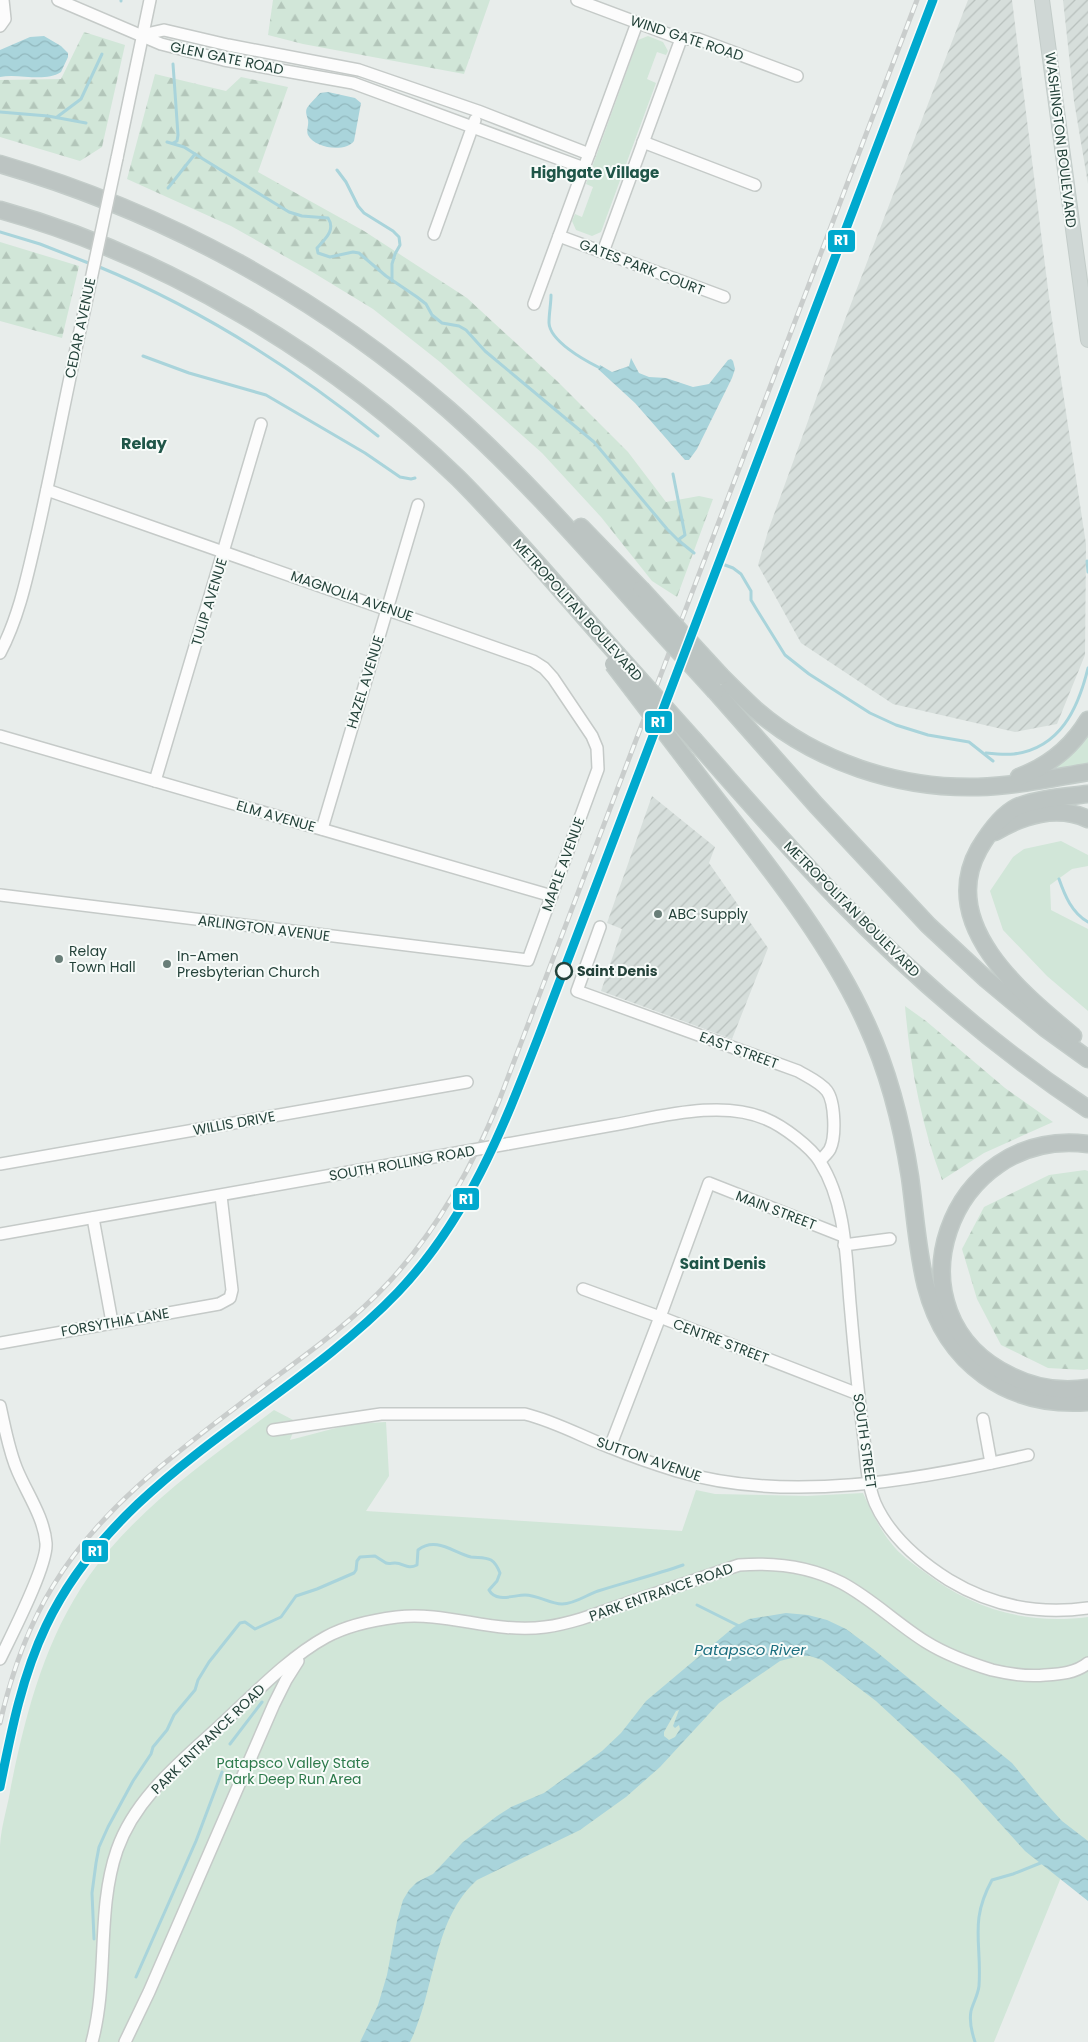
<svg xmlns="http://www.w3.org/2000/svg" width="1088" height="2042" font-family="Poppins,sans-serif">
<defs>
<pattern id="industrial-furrows" width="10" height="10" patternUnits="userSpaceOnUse" patternTransform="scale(1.25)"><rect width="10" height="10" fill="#d6dedb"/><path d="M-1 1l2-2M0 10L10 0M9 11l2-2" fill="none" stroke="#b8c0bd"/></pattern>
<pattern id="forest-firs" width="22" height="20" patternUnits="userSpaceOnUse" patternTransform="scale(1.25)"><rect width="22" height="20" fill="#d1e6d8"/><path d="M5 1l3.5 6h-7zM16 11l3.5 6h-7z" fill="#b3c6ba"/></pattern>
<pattern id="water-waves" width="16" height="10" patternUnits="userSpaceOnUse" patternTransform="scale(1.25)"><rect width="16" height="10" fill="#a9d4db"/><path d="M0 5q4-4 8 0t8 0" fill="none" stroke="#91b7bd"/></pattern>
</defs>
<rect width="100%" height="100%" fill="#e8edeb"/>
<!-- industrial -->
<g fill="url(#industrial-furrows)">
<polygon points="968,0 1012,0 1051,313 1086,544 1085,655 1057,724 1015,732 893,704 801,643 758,565 769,528 844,322"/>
<polygon points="1063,0 1088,0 1088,184 1074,101"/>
<polygon points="652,796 715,847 709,863 768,948 732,1039 601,991 622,929 607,923"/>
</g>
<!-- green -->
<g fill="#d1e6d8">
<polygon points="648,36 663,42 668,51 666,55 657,52 647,79 656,83 601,232 592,236 576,230 572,221 575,214 582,217 593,187 586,184 638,40"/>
<polygon points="1088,730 1088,765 1047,772"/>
<polygon points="1061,841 1088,855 1088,866 1072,869 1050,885 1051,910 1088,929 1088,1011 1047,976 1003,930 990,891 1013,857 1024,849"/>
<path d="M 274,1410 L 297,1422 L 290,1440 L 351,1424 L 386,1422 L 389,1476 L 366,1511 L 682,1531 L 696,1490 L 715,1494 L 807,1496 L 863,1493 C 871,1511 879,1528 891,1543 C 899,1554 912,1563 923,1571 C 972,1609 1026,1625 1088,1617 L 1088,1873 L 1062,1875 L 994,2042 L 0,2042 C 0,1977 0,1911 0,1846 C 1,1826 8,1806 11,1786 C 26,1712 45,1639 89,1576 C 137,1508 209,1459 274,1410 Z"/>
</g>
<!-- forest -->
<g fill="url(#forest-firs)">
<polygon points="273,0 490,0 464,74 303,44 268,35"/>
<polygon points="84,32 125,45 102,147 80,161 0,137 0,80 61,79"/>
<polygon points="155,74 226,91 241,77 288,87 258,172 364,231 467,298 557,381 628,452 666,502 699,496 713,499 677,597 652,581 601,517 542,453 440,362 373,309 309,270 231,226 127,179"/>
<polygon points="0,242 79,266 62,338 0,321"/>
<path d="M 905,1006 L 926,1021 L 1005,1088 L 1053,1122 L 984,1153 L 942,1180 C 921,1124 910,1065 905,1006 Z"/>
<polygon points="1085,1170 1088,1171 1088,1369 1084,1370 1048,1368 1001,1345 977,1299 962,1249 984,1207 1049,1175"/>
</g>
<!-- water -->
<g fill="url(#water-waves)" fill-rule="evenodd">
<path d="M 44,36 L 61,46 L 68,53 L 68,57 L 61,72 C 44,83 19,73 0,77 L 0,50 L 30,37 Z"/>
<path d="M 328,92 L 355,98 L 361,103 L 354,141 C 345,153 314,148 308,135 C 306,130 309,125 308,120 C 307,116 305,112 307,108 C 310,103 316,98 320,93 Z"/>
<polygon points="631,358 639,373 649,377 666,378 693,387 709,384 728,360 731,359 733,361 735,369 732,378 697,449 689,460 685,460 635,403 598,369 600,365 612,372 629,366"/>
<path d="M 786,1613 L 808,1615 L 827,1620 L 846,1629 L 873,1649 L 1012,1763 L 1039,1796 L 1062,1821 L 1088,1841 L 1088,1901 L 1025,1851 L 959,1778 L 876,1701 L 822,1660 L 810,1656 L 799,1656 L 780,1661 L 719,1703 L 660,1767 L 626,1797 L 580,1830 L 477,1880 C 432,1920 436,1990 410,2042 L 360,2042 L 378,2005 L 387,1975 L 397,1921 L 403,1900 L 409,1890 L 417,1882 L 433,1874 L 463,1842 L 497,1816 L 511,1807 L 544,1793 L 602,1751 L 621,1733 L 646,1701 L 734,1627 L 749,1619 ZM 679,1710 L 673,1726 L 675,1728 L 679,1725 L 680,1729 L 675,1737 L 669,1740 L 664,1736 L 664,1732 L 676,1711 Z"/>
</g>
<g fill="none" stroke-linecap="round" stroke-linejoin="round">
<!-- stream -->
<g stroke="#a9d4db" stroke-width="3">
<polyline points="121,1 121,0"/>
<polyline points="0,112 48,116 86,123"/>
<polyline points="57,117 81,99 102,54"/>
<path d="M 167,142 L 184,147 L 195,154 L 289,212 L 302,216 L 328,218 C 336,230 325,239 317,248 L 318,253 L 330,257 L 353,252 L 359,253 L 386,276 L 417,297 L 426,304 L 432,315 L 442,323 L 459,326 L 466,330 L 485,351 L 594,442 L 667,529 L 678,540 L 694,553"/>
<polyline points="173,143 177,141 178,135 173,64"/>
<polyline points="337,170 346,182 358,206 364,213 393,231 399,237 400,245 395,254 392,264 392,281"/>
<polyline points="168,188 195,154"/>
<polyline points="0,232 40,244 91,264"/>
<path d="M 97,266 C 199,308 292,367 378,436"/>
<path d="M 551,295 C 551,304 549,313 549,323 C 550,341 584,360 598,367"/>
<polyline points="143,356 189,373 266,395 365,453 400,477 411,479 415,478"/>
<polyline points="673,474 685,535 678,540"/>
<polyline points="1087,561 1088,572"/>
<polyline points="725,565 733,568 741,574 751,591 751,600 757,610 785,655 809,674 870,713 896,725 928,735 969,742 993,761"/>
<path d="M 986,753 C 995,754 1005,755 1014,754 C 1060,748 1078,709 1088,668"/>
<path d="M 1059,879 C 1065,896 1072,913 1088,922"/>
<polyline points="697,1605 741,1627"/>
<polyline points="230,1744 262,1702"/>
<path d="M 94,1939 L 92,1893 L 96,1863 L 99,1847 L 108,1827 L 133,1781 L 151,1754 L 153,1747 L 167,1730 L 174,1715 L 195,1690 L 198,1680 L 209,1662 L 240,1623 L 245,1622 L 255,1629 L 281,1617 L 296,1596 L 317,1589 L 354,1573 L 356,1570 L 357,1561 L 360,1557 L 375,1556 L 386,1563 C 389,1564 392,1563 395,1563 C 404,1563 407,1570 417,1565 L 418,1550 C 436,1536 454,1553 471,1557 C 478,1558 485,1557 491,1560 C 496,1563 498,1568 500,1573 L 497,1581 L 489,1590 C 496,1603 514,1595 525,1595 C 538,1595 550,1604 562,1604 C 575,1604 586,1595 598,1591 C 626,1582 655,1575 683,1565"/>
<polyline points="136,1977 196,1841 222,1772"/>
<path d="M 975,2042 C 972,2033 969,2021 971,2011 C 973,2003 978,1995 979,1986 C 982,1942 969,1922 992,1880 L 1013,1874 L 1043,1862"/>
</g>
<defs>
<g id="minor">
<polyline points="58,0 161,44 224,60 353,83 584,168"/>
<polyline points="577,0 681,39 698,39 797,76"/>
<polyline points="0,26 5,19 3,0"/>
<polyline points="142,35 164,30 228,45 359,70 478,111 589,154"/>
<polyline points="643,142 755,185"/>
<polyline points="117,158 150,0"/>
<polyline points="434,234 475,120"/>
<polyline points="559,236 724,297"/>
<polyline points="603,252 681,39"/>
<polyline points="534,304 637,23"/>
<path d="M 0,653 C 20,615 28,572 38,530 C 54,459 67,388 83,317"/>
<polyline points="0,736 552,896"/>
<polyline points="155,781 261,424"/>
<polyline points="322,829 418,505"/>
<polyline points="0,895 528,960 598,769 597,748 592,736 553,678 544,668 533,661 47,490"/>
<path d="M 600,927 L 577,991 L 798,1071 C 808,1077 820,1082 827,1091 C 835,1102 836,1137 830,1149 C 828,1153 823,1157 820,1161"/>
<path d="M 507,1144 C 542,1138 578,1131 613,1125 C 659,1117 722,1099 766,1119 C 783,1126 811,1147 820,1162 C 846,1203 846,1257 850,1303 C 854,1349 858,1394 864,1439 C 866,1460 867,1483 875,1503 C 890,1537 919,1561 949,1580 C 992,1606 1038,1615 1088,1608"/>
<polyline points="0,1164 467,1082"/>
<polyline points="93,1218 112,1322"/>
<polyline points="0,1234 456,1153"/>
<polyline points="844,1245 890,1239"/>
<polyline points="583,1289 660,1317 858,1394"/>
<polyline points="0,1343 219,1304 230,1298 232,1290 221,1196"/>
<path d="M 0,1406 C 5,1428 9,1452 18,1472 C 28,1495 44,1518 46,1543 C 48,1565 11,1636 0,1659"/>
<polyline points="983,1419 991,1463"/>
<path d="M 273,1430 L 381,1414 L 525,1414 C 554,1421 581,1436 609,1447 C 631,1456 654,1464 677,1471 C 786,1504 919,1480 1028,1455"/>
<polyline points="610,1447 660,1317 709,1183 843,1236"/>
<path d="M 92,2042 C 109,1979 96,1911 117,1850 C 136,1795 186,1758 226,1720 C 256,1692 291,1656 326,1637 C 348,1625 373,1620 397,1617 C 446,1611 495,1634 545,1627 C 575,1623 604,1611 633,1601 C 669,1589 704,1577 739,1565 C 775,1562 809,1566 842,1583 C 872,1599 897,1624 926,1642 C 947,1655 969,1663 992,1670 C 1009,1674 1028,1677 1045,1675 C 1060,1674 1076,1673 1088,1663"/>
<polyline points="125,2042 149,1992 274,1704 286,1680 298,1661"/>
</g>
<polyline id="major" points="1042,0 1088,340"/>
<g id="highway">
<path d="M 0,164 C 165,212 320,297 449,410 C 516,469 576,537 635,603"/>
<path d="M 0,210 C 167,256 334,358 458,478 C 514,534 564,595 617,654"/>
<polyline points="581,527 641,589"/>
<path d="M 721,676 C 732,687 744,699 756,710 C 816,762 899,789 978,787 C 1015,786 1052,778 1088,772"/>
<polyline points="715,691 816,805 928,925 986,979 1045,1028 1088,1059"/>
<path d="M 695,741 C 742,794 788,848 838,899 C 914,977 997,1049 1088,1109"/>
<path d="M 687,761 C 750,845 824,929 867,1025 C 889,1073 902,1125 910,1177 C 915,1213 917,1250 926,1286 C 946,1364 1008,1408 1088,1402"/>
<path d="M 1019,777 C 1048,766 1072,747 1088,720"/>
<path d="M 995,832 C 1023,815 1057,805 1088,819"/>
<path d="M 1073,1036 C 1021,993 937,924 979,849 C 988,834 1001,815 1017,807 C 1039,798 1065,797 1088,794"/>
<path d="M 1088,1144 C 948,1126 882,1315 1011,1376 C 1035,1388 1061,1392 1088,1388"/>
</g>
</defs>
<!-- minor casing -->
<use href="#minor" stroke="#c5cac8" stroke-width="14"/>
<!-- major casing -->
<use href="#major" stroke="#c3ccc9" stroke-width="16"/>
<!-- highway casing -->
<use href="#highway" stroke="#c3ccc9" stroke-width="19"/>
<!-- minor -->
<use href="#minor" stroke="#fcfcfc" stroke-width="11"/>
<!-- major -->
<use href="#major" stroke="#cfd7d5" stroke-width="14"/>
<!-- highway -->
<use href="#highway" stroke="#bcc4c2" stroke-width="16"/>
<defs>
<path id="rail" d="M 0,1723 C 11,1675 27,1628 53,1586 C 105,1500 191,1442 269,1382 C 311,1351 354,1320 389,1282 C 438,1229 472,1168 499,1101 L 917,0"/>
</defs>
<!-- rail casing -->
<use href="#rail" stroke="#c9cdcc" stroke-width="5"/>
<!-- rail -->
<use href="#rail" stroke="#f7fbf9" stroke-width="3" stroke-dasharray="9" stroke-linecap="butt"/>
<defs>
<g id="minor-bridge">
<polyline points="83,317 117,158"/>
<polyline points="456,1153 507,1144"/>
</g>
<g id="highway-bridge">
<polyline points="641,589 721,676"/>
<polyline points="635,603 715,691"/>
<polyline points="617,654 695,741"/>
<polyline points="613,664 687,761"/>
</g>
</defs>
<!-- minor-bridge casing -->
<use href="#minor-bridge" stroke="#c5cac8" stroke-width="14" stroke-linecap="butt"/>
<!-- highway-bridge casing -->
<use href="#highway-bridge" stroke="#c3ccc9" stroke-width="19" stroke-linecap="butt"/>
<!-- minor-bridge -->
<use href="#minor-bridge" stroke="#fcfcfc" stroke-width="11"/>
<!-- highway-bridge -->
<use href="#highway-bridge" stroke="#bcc4c2" stroke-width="16"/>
<defs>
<path id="rail-1" d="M 0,1787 C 11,1732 22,1676 46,1626 C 118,1474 287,1408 398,1292 C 469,1217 503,1128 540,1033 L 933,0"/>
</defs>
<!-- rail-1 casing -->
<use href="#rail-1" stroke="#f7fbf9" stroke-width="12"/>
<!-- rail-1 -->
<use href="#rail-1" stroke="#00a9ce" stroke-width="9"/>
</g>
<!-- markers -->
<g fill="#697e78" stroke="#f7fbf9" stroke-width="2">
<circle cx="658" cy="914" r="5"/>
<circle cx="59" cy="959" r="5"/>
<circle cx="167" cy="964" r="5"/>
</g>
<circle fill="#f7fbf9" stroke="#24423a" stroke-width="2.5" cx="564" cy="971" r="8"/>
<g text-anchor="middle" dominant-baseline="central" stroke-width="4" stroke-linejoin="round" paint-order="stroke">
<!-- street labels -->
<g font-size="14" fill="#24423a" stroke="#f7fbf9">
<text transform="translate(687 38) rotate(18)">WIND GATE ROAD</text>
<text transform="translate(227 58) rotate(12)">GLEN GATE ROAD</text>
<text transform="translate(1061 140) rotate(83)">WASHINGTON BOULEVARD</text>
<text transform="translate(642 267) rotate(21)">GATES PARK COURT</text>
<text transform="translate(80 328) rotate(-78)">CEDAR AVENUE</text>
<text transform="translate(352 596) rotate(19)">MAGNOLIA AVENUE</text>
<text transform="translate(209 602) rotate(-73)">TULIP AVENUE</text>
<text transform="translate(578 610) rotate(48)">METROPOLITAN BOULEVARD</text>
<text transform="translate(365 682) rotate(-73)">HAZEL AVENUE</text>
<text transform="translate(276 816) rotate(16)">ELM AVENUE</text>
<text transform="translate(563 864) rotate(-70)">MAPLE AVENUE</text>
<text transform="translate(852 909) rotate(45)">METROPOLITAN BOULEVARD</text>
<text transform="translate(264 928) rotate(7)">ARLINGTON AVENUE</text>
<text transform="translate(739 1050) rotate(20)">EAST STREET</text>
<text transform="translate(234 1123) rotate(-10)">WILLIS DRIVE</text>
<text transform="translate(402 1163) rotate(-10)">SOUTH ROLLING ROAD</text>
<text transform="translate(776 1210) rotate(21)">MAIN STREET</text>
<text transform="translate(115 1322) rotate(-10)">FORSYTHIA LANE</text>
<text transform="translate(721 1341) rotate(21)">CENTRE STREET</text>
<text transform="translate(865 1441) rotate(82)">SOUTH STREET</text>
<text transform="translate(649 1459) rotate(19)">SUTTON AVENUE</text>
<text transform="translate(661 1592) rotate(-19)">PARK ENTRANCE ROAD</text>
<text transform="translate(208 1739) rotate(-44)">PARK ENTRANCE ROAD</text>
</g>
<!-- poi labels -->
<g font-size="14" fill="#24423a" stroke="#f7fbf9" text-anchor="start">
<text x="668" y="914">ABC Supply</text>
<text x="69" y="951">Relay<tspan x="69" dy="16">Town Hall</tspan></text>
<text x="177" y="956">In-Amen<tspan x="177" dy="16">Presbyterian Church</tspan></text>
</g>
<!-- stop labels -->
<g font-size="14" font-weight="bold" fill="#24423a" stroke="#f7fbf9" text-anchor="start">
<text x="577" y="971">Saint Denis</text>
</g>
<!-- park labels -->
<g font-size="14" fill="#2d7a4b" stroke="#f7fbf9">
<text x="293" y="1763">Patapsco Valley State<tspan x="293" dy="16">Park Deep Run Area</tspan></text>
</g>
<!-- neighbourhood labels -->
<g font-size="15" font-weight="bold" fill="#1f5548" stroke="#f7fbf9">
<text x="595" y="172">Highgate Village</text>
<text x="723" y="1263">Saint Denis</text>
</g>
<!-- water labels -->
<g font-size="15" font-style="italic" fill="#1c6f80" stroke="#f7fbf9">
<text x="750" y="1649">Patapsco River</text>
</g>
<!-- quarter labels -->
<g font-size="16" font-weight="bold" fill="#1f5548" stroke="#f7fbf9">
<text x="144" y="443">Relay</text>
</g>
</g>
<g stroke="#f7fbf9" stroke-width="2">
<rect x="827" y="229" width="29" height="24" rx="5" fill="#00a9ce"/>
<rect x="644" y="710" width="29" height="24" rx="5" fill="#00a9ce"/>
<rect x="452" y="1187" width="28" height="24" rx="5" fill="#00a9ce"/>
<rect x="81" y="1539" width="28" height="24" rx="5" fill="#00a9ce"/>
</g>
<g font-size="14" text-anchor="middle" font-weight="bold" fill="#fff">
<text x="841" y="245">R1</text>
<text x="658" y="727">R1</text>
<text x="466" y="1204">R1</text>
<text x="95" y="1556">R1</text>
</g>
</svg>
